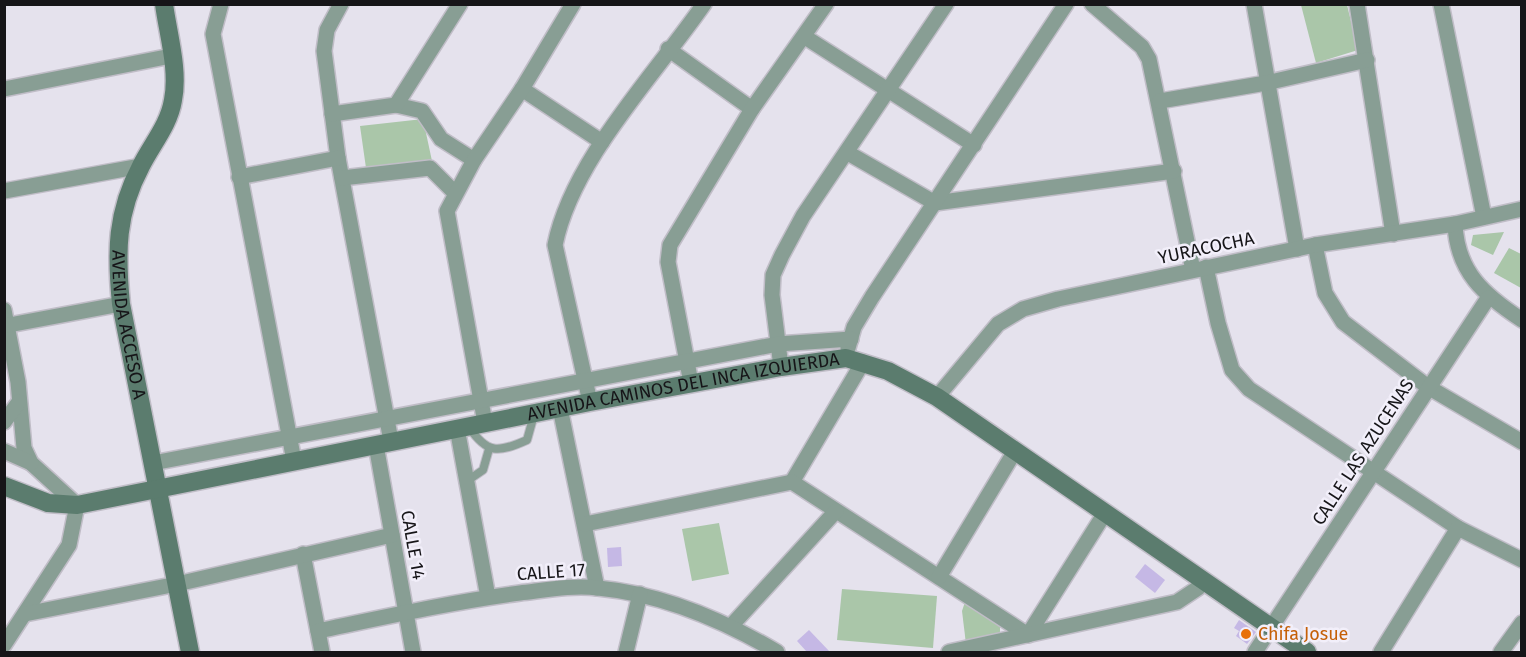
<svg xmlns="http://www.w3.org/2000/svg" width="1526" height="657" font-family="'Fira Sans',sans-serif">
<rect width="100%" height="100%" fill="#e5e2ed"/>
<!-- green -->
<g fill="#aac6a9">
<polygon points="1301,5 1347,5 1358,50 1316,63"/>
<polygon points="423,119 432,161 366,168 360,126"/>
<polygon points="1504,232 1493,255 1471,245 1473,235"/>
<polygon points="1509,248 1521,254 1521,288 1494,273"/>
<polygon points="719,523 729,574 692,581 682,529"/>
<polygon points="842,589 937,596 933,648 837,640"/>
<polygon points="965,602 1000,626 1000,638 966,644 962,611"/>
</g>
<!-- building -->
<g fill="#c5b8e5">
<polygon points="621,547 622,566 608,567 607,548"/>
<polygon points="1145,564 1165,580 1155,593 1135,577"/>
<polygon points="1239,620 1256,632 1247,644 1236,636 1239,631 1234,628"/>
<polygon points="809,630 830,652 807,652 797,641"/>
</g>
<g fill="none" stroke-linecap="round" stroke-linejoin="round">
<defs>
<g id="lane">
<path d="M 469,427 C 487,454 498,453 527,440 L 534,415"/>
<polyline points="467,481 483,470 489,449"/>
</g>
<g id="street">
<polyline points="221,4 213,34 294,461"/>
<polyline points="341,4 327,30 324,51 338,158 391,441"/>
<polyline points="1092,4 1142,47 1149,59 1193,270"/>
<polyline points="1254,4 1297,249"/>
<polyline points="1357,4 1393,234"/>
<polyline points="1441,4 1484,217"/>
<polyline points="805,37 974,145"/>
<polyline points="668,49 752,109"/>
<polyline points="4,89 171,56"/>
<polyline points="522,89 602,142"/>
<polyline points="1160,101 1266,83 1367,60"/>
<polyline points="396,105 422,111 441,139 474,160"/>
<polyline points="332,114 396,105 460,4"/>
<polyline points="848,153 935,203 1174,171"/>
<polyline points="239,177 338,158"/>
<polyline points="342,178 430,168 455,193"/>
<polyline points="4,191 141,166"/>
<path d="M 1455,224 C 1457,272 1484,295 1522,320"/>
<polyline points="1315,245 1325,293 1343,322 1428,387 1522,442"/>
<polyline points="1206,267 1218,323 1232,370 1249,389 1458,528 1522,560"/>
<polyline points="4,310 18,382 24,448 31,463 77,505 69,545 4,645"/>
<polyline points="9,325 121,304"/>
<polyline points="848,348 854,327 872,297 1066,4"/>
<polyline points="781,367 772,295 773,275 782,255 803,216 946,4"/>
<polyline points="691,383 668,262 670,245 752,109 826,4"/>
<polyline points="937,397 998,324 1023,309 1058,299 1315,245 1455,224 1522,209"/>
<path d="M 590,402 L 555,245 C 572,160 655,75 704,4"/>
<polyline points="560,408 597,588"/>
<polyline points="4,422 19,402"/>
<polyline points="485,423 447,211 474,160 522,89 573,4"/>
<polyline points="457,428 488,597"/>
<polyline points="376,445 413,652"/>
<polyline points="4,451 31,463"/>
<polyline points="153,463 778,344 851,339"/>
<polyline points="792,482 863,362"/>
<polyline points="585,524 792,482 1028,635 1105,513"/>
<polyline points="303,554 322,652"/>
<polyline points="939,577 1015,451"/>
<polyline points="25,614 177,584 392,535"/>
<polyline points="731,626 836,511"/>
<path d="M 318,631 C 385,617 452,602 520,593 C 546,590 572,585 598,588 C 662,594 723,620 777,652"/>
<polyline points="626,652 640,594"/>
<polyline points="949,652 1177,602 1198,588 1202,581"/>
<polyline points="1255,652 1488,298"/>
<polyline points="1381,652 1458,528"/>
<polyline points="1501,652 1522,623"/>
</g>
<g id="secondary">
<path id="s1" d="M 164,4 C 168,34 179,70 173,100 C 169,125 152,144 141,166 C 116,213 116,252 121,304 L 190,652"/>
<path id="s2" d="M 4,486 L 48,503 L 77,505 L 590,402 L 781,367 L 846,358 L 888,371 L 937,397 L 1307,652"/>
</g>
</defs>
<!-- lane casing -->
<use href="#lane" stroke="#c0bdc7" stroke-width="10"/>
<!-- street casing -->
<use href="#street" stroke="#c0bdc7" stroke-width="18"/>
<!-- secondary casing -->
<use href="#secondary" stroke="#c0bdc7" stroke-width="21"/>
<!-- lane -->
<use href="#lane" stroke="#889e94" stroke-width="8"/>
<!-- street -->
<use href="#street" stroke="#889e94" stroke-width="15"/>
<!-- secondary -->
<use href="#secondary" stroke="#5b7c6e" stroke-width="18"/>
</g>
<!-- markers -->
<circle fill="#e8710a" stroke="#f2effa" stroke-width="2" cx="1246" cy="634" r="6"/>
<g text-anchor="middle" dominant-baseline="central" stroke-width="5" stroke-linejoin="round" paint-order="stroke">
<!-- street labels -->
<g font-size="18" fill="#161518" stroke="#f2effa">
<text transform="translate(1206 248) rotate(-12)">YURACOCHA</text>
<text stroke="none"><textPath href="#s1" startOffset="334">AVENIDA ACCESO A</textPath></text>
<text stroke="none"><textPath href="#s2" startOffset="694">AVENIDA CAMINOS DEL INCA IZQUIERDA</textPath></text>
<text transform="translate(1363 452) rotate(-57)">CALLE LAS AZUCENAS</text>
<text transform="translate(413 545) rotate(80)">CALLE 14</text>
<text transform="translate(551 572) rotate(-4)">CALLE 17</text>
</g>
<!-- food labels -->
<g font-size="18" fill="#c56008" stroke="#f2effa" text-anchor="start">
<text x="1258" y="634">Chifa Josue</text>
</g>
</g>
<!-- border -->
<rect width="1526" height="657" fill="none" stroke="#161518" stroke-width="12"/>
</svg>
